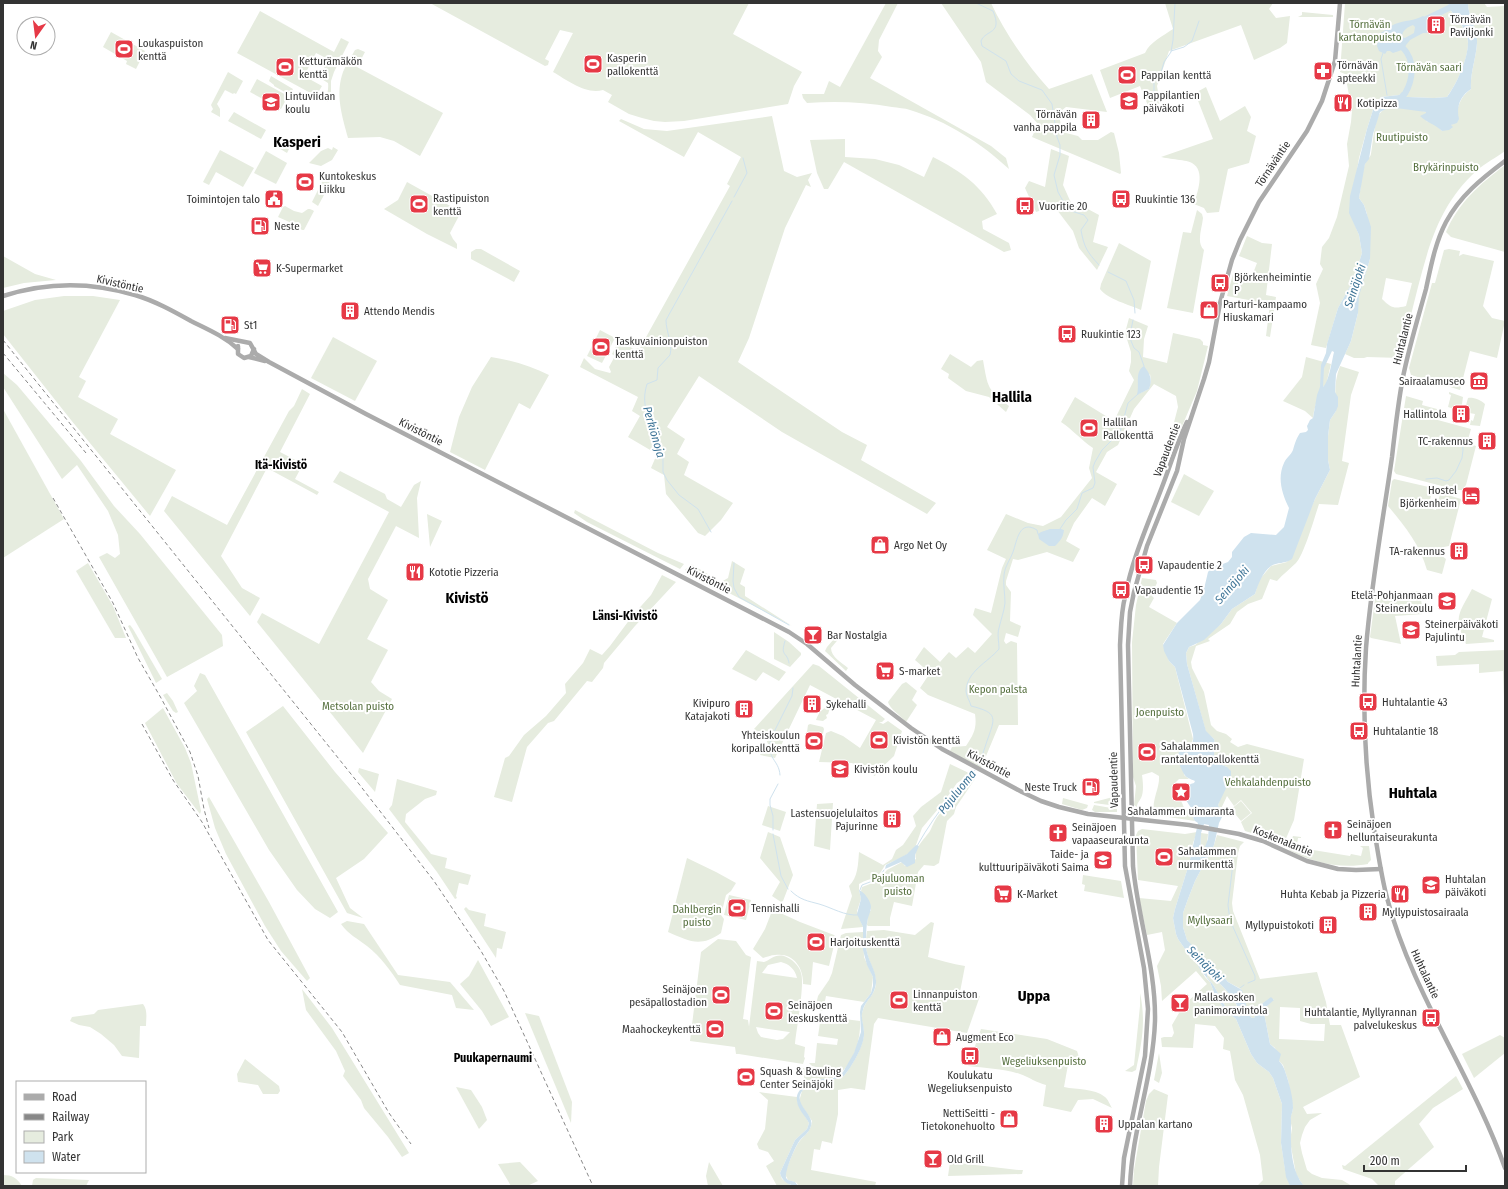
<svg xmlns="http://www.w3.org/2000/svg" width="1508" height="1189" viewBox="0 0 1508 1189" font-family="'Fira Sans Condensed',sans-serif">
	<style>
		.green { fill: #e6ecdf; fill-rule: evenodd }
		.water { fill: #cfe2ee; fill-rule: evenodd }
		.lines { fill: none; stroke-linecap: round; stroke-linejoin: round }
		.stream { stroke: #cfe2ee; stroke-width: 1 }
		.river { stroke: #cfe2ee; stroke-width: 6 }
		.major { stroke: #ababab; stroke-width: 4.5 }
		.rail { stroke: #888; stroke-width: 1; stroke-dasharray: 4 3; stroke-linecap: butt }
		.labels { text-anchor: middle; dominant-baseline: central; stroke-width: 4; stroke-linejoin: round; paint-order: stroke }
		.poi-label { font-size: 11px; fill: #333; stroke: #fff; text-anchor: start }
		.park-label { font-size: 11px; fill: #56703f; stroke: #fff }
		.street-label { font-size: 11px; fill: #333; stroke: #fff }
		.water-label { font-size: 12px; font-style: italic; fill: #3f7597; stroke: #fff }
		.neighbourhood-label { font-size: 12px; font-weight: bold; fill: #000; stroke: #fff }
		.district-label { font-size: 15px; font-weight: bold; fill: #000; stroke: #fff }
	</style>
	<rect width="100%" height="100%" fill="#fff"/>
	<g class="green">
		<path d="M430 3H749L733 34 802 72 794 86 788 104 684 121 665 122 654 121 642 118 629 114 608 102 612 95 603 90C586 95 567 80 553 72L573 33 560 30 545 59 549 61 548 65 545 66Z"/>
		<path d="M886 3H898L879 40 878 51 882 57 870 78 991 146 1006 158 1009 169C981 143 947 121 910 110 905 108 898 108 892 107 864 102 836 101 807 103L803 98 802 94H824L829 81 840 87Z"/>
		<path d="M941 3H991C1005 33 1027 65 1049 89L1092 74 1107 112 1066 107 1061 111 1060 120 1062 132 1078 136 1082 140H1098L1111 132 1114 133 1119 153 1121 173 1120 174 1032 137 1038 124 1030 115 986 82 981 62Z"/>
		<path d="M1165 3H1273L1269 9 1276 18 1290 16 1287 43 1280 48 1254 60 1241 25 1169 51 1157 86 1160 103 1149 108 1140 86 1110 98 1100 70 1145 53C1150 42 1163 36 1173 29Z"/>
		<path d="M1345 3H1448C1451 16 1463 23 1467 36 1472 52 1457 84 1447 97L1434 98 1408 97H1406L1402 93 1399 95 1381 97 1373 110 1367 129 1359 158 1350 213 1359 235 1362 253 1353 281 1338 308 1326 348 1311 345 1320 303 1316 284 1323 269 1320 264 1322 247 1329 238 1337 217 1349 166 1347 144 1351 122 1353 98 1349 95 1345 74 1340 72Z"/>
		<path d="M1468 3H1484L1487 7 1505 6V151C1494 159 1480 166 1471 176 1439 208 1429 245 1418 287 1412 311 1406 334 1401 358L1367 357 1364 358H1354L1345 354 1351 341 1358 313V296L1370 259 1367 214 1364 205 1359 198C1361 188 1361 174 1365 164 1366 160 1370 158 1371 154 1373 144 1374 119 1381 112 1390 103 1415 109 1426 112V121L1434 123 1442 131 1454 123C1457 110 1459 97 1471 89 1470 73 1476 59 1477 43 1478 29 1468 17 1468 3ZM1386 278 1412 283 1406 306C1394 309 1391 308 1382 299Z"/>
		<path d="M260 11 334 52 341 38 349 42 334 72 331 81V101L327 102C326 96 329 90 328 83L320 78 328 59 316 53 304 76 322 86 316 96 237 53Z"/>
		<polygon points="1302,12 1333,15 1333,17 1298,17 1302,15"/>
		<polygon points="111,32 145,51 136,69 126,64 127,61 103,47"/>
		<path d="M358 49 365 52 357 67 443 113 420 156 394 141 380 137 348 138C342 116 335 94 343 72 346 65 351 57 355 50Z"/>
		<polygon points="228,72 243,81 236,94 234,93 233,94 225,90 217,104 220,109 220,117 211,112 213,109 211,105"/>
		<polygon points="271,76 293,89 290,95 274,86 274,85 269,81"/>
		<polygon points="257,79 288,96 281,109 250,92"/>
		<path d="M1206 87 1220 121 1245 106 1251 117 1247 131 1256 136 1249 163 1228 169 1219 212 1207 213 1204 208 1194 204C1197 193 1206 171 1192 163 1188 160 1168 159 1161 157L1213 139 1195 93Z"/>
		<polygon points="234,112 266,130 261,139 228,121"/>
		<polygon points="772,116 784,171 797,177 812,173 808,180 811,187 806,185 785,228 749,338 738,362 842,432 867,445 861,460 936,503 927,514 782,432 699,376 667,427 685,439 677,454 689,462 684,475 733,503 721,520 705,536 698,533 666,494 664,475 651,468 657,454 628,437 640,416 632,411 638,397 580,367 584,358 595,369 610,373 611,372 609,367 615,356 612,354 619,341 634,349 640,348 730,186 727,184 741,157 698,132 684,157 619,121 621,119 644,129 667,131"/>
		<polygon points="275,136 291,145 287,153 272,144"/>
		<path d="M845 139V157L875 159 899 165 924 177 933 157C962 172 981 185 997 214L982 221 983 229 1009 243 1011 250 1004 252 844 162 828 189H824L817 173 810 140Z"/>
		<polygon points="333,147 338,150 332,160 321,166 309,163 321,151 328,148 332,150"/>
		<polygon points="1051,149 1069,156 1063,185 1072,205 1086,208 1099,215 1093,242 1108,247 1097,270 1079,248 1073,231 1054,206 1036,212 1025,188 1029,181 1045,187"/>
		<polygon points="220,150 254,168 243,187 216,172 209,185 203,182"/>
		<polygon points="266,151 287,163 276,184 254,173"/>
		<path d="M1505 165V252L1451 237 1446 232C1458 203 1480 184 1505 165Z"/>
		<polygon points="323,180 329,182 330,184 318,206 312,202"/>
		<polygon points="407,182 461,212 450,233 453,239 457,244 457,249 427,234 384,209 398,200"/>
		<path d="M285 206 294 211 302 213C308 210 307 207 314 211L304 230H302L296 225 278 217 283 207Z"/>
		<path d="M1197 210 1202 214 1203 218C1202 228 1196 243 1204 250L1193 313 1167 308 1183 232 1191 233Z"/>
		<polygon points="1247,236 1262,243 1272,244 1266,295 1276,297 1270,337 1266,336 1270,304 1227,296 1233,274 1250,281 1257,263 1239,256"/>
		<path d="M1119 243 1151 261 1141 310C1130 305 1107 299 1100 289L1101 284Z"/>
		<polygon points="476,249 481,249 520,271 514,282 471,259 471,252"/>
		<polygon points="1449,249 1460,251 1459,256 1463,254 1494,261 1483,306 1492,318 1505,321 1497,358 1470,351 1460,390 1411,375 1409,368 1432,283 1435,283 1444,250"/>
		<polygon points="3,256 35,274 56,280 24,283 3,288"/>
		<polygon points="64,296 93,296 120,300 79,377 86,381 78,397 118,419 110,434 176,470 150,516 71,420 3,334 3,311 35,300"/>
		<path d="M1129 318 1148 326 1144 339 1143 357 1167 363 1173 333 1200 339 1203 342V345L1208 346 1197 391 1180 431 1177 433 1172 430 1178 407 1176 396 1154 384 1134 409 1118 445 1107 452 1096 472 1117 484 1105 506 1092 498 1074 523 1066 541 1080 549 1073 562 1047 552 1018 560 1013 559 1006 581V585L1011 592 1010 621 1021 626 1018 637 1006 633 1004 641 1006 644 1011 641 1017 643 1018 725H999L981 768 950 751 952 747 966 746C974 734 977 728 975 714L928 695 920 688 930 673 915 660 924 647 940 662 949 652 956 658 968 647 975 653 992 634 973 615 975 608 991 613 1002 568 1006 559 987 550 1006 514 1028 523 1043 526 1061 517 1092 478 1089 468 1093 448C1081 440 1073 430 1061 422L1075 397 1114 421 1134 380 1129 371 1131 362V352L1125 333ZM1150 374 1151 380 1149 389 1138 394 1139 386Z"/>
		<polygon points="600,330 615,338 602,363 587,356"/>
		<polygon points="333,337 377,361 355,401 311,378"/>
		<path d="M950 354 971 367 977 361 983 360C988 388 987 389 1009 406L1006 412 989 397 966 391 948 378 949 374 941 369Z"/>
		<path d="M491 357C511 360 531 366 549 375L530 409 519 403 485 470 450 452 459 417 472 387Z"/>
		<polygon points="1306,357 1331,364 1326,385 1320,389 1314,411 1313,418 1305,411 1283,401 1302,377"/>
		<path d="M1340 366 1359 372 1351 395 1342 461 1349 463 1338 505 1319 504C1315 516 1304 555 1296 563 1290 569 1283 574 1277 581L1270 579 1262 599 1248 604 1237 612 1230 624 1208 639 1210 641 1196 646 1191 662 1192 668 1204 692 1211 725 1217 731 1226 734 1232 739 1230 742 1238 747 1247 744 1304 759 1294 820 1284 843 1245 831 1241 822 1252 813 1241 800 1234 806 1227 796 1220 811 1218 805 1222 794 1227 767 1217 763 1214 755 1215 745 1214 739 1206 732 1187 664 1186 653 1189 647 1195 645 1221 624 1232 609 1255 594 1259 580 1271 566 1287 562 1315 499 1330 470 1328 460V436L1330 420 1336 411C1335 396 1334 381 1340 366Z"/>
		<polygon points="3,373 17,385 81,461 114,506 140,534 222,635 223,646 167,677 99,557 107,553 115,558 120,554 118,535 108,511 77,465 62,479 3,387"/>
		<polygon points="302,389 310,394 280,452 303,464 295,479 319,492 317,495 267,468 221,556 242,588 260,598 250,616 164,511 172,496 227,525 289,411 294,406"/>
		<polygon points="1449,392 1463,397 1461,411 1448,407 1451,395 1449,394"/>
		<polygon points="1406,396 1423,401 1422,405 1437,409 1434,419 1471,429 1467,443 1476,446 1466,485 1462,490 1457,490 1396,474 1394,471"/>
		<path d="M1468 398C1473 397 1481 400 1485 404L1480 426 1470 425 1471 420 1473 421 1475 414 1464 412Z"/>
		<polygon points="3,409 64,519 3,558"/>
		<polygon points="340,471 385,494 387,499 401,507 414,485 421,481 417,498 419,538 396,526 368,579 370,589 388,600 367,639 388,650 371,682 379,691 392,699 363,753 257,622 262,613 319,644 389,512 333,482"/>
		<polygon points="1184,474 1214,491 1199,516 1171,502"/>
		<path d="M1394 479 1433 488 1428 508 1436 510 1441 490 1452 493 1451 496 1461 499 1449 546 1444 547 1442 556 1446 559 1442 574 1427 570C1420 545 1405 526 1388 506L1392 481Z"/>
		<polygon points="575,510 658,553 684,564 680,569 587,522 574,513"/>
		<polygon points="427,514 442,521 430,547"/>
		<polygon points="732,561 745,569 740,584 745,587 745,596 792,626 685,570 691,564 721,582 728,578"/>
		<polygon points="88,563 113,606 126,638 115,638 76,571"/>
		<polygon points="662,575 676,582 635,626 604,663 603,668 592,682 587,681 554,721 548,723 527,747 512,802 494,797 505,758 509,756 524,735 546,716 566,693 565,684 583,663 590,649 602,655 610,646 633,615 651,595"/>
		<path d="M1142 578 1156 580 1157 583 1151 595 1154 598 1149 607 1177 623 1163 644 1169 661 1175 667 1193 739 1190 747 1183 749 1184 775 1189 779H1179L1174 784 1185 810 1191 809 1196 813 1193 818 1195 821 1155 815C1150 802 1160 789 1159 776L1152 772 1142 775C1143 782 1144 792 1141 798 1139 802 1137 803 1137 807L1134 805 1136 786 1133 777 1132 642 1136 605Z"/>
		<path d="M1472 589 1492 599 1482 637 1494 640V642L1466 644C1453 616 1459 614 1472 589Z"/>
		<polygon points="1420,591 1423,614 1395,616 1401,644 1371,638 1370,637 1376,592"/>
		<polygon points="130,625 133,629 162,679 156,683 128,626"/>
		<polygon points="774,632 789,642 801,653 801,655 790,667 774,659"/>
		<path d="M840 632 841 636 831 648C831 657 842 663 848 668L846 671 825 651 827 647Z"/>
		<polygon points="746,650 786,672 779,681 763,672 756,681 732,669"/>
		<polygon points="1505,650 1505,726 1503,671 1479,673 1479,664 1437,666 1436,656 1455,655 1459,652"/>
		<polygon points="813,664 819,666 885,719 882,722 879,722 883,724 888,721 902,731 894,756 877,772 875,776 852,763 819,762 826,733 831,731 843,736 860,748 876,720 810,685 775,758 760,755 764,749 769,746 763,733 759,733 754,729"/>
		<polygon points="200,673 205,675 338,912 330,918 315,909 297,890 269,850 184,703 197,691 194,686"/>
		<path d="M906 682 917 691 912 700 917 705 906 722C901 716 889 708 888 702L902 684Z"/>
		<polygon points="167,693 173,701 178,712 176,713 173,711 163,695"/>
		<polygon points="283,706 335,772 388,833 364,859 336,878 350,908 363,918 347,913 246,732"/>
		<path d="M828 707 830 708 828 714 826 715 827 718 823 721 816 720C818 714 822 708 828 707Z"/>
		<polygon points="163,708 185,748 191,763 201,811 200,814 177,784 145,723"/>
		<polygon points="810,724 823,727 824,729 823,734 821,736 807,732 808,725"/>
		<path d="M950 764 971 774 957 783 943 803 922 828 916 845 912 851 901 858 885 865C876 882 873 876 859 884V890L861 899 857 911 863 927 841 929 852 896 849 886C858 877 858 865 859 852L883 865 892 859 896 850 903 845 916 826 913 816 921 807 941 792Z"/>
		<polygon points="359,768 379,774 375,792 358,772"/>
		<path d="M975 776H977L956 807 954 814 947 821 939 863 934 866 924 865 918 872 912 906 894 902 890 918V926H868L867 925 868 914 871 910 861 891 862 887 878 881 887 870 902 862 905 866 916 859C913 848 925 839 930 831 933 825 936 816 942 812 943 811 946 810 948 810L947 806 953 802 961 788 968 784Z"/>
		<polygon points="397,779 437,791 436,795 425,799 406,814 405,822 431,854 447,858 445,868 471,875 468,885 459,883 456,896 457,898 455,899 437,872 389,809 392,805"/>
		<polygon points="1115,787 1118,788 1117,806 1094,803 1094,802 1113,797 1113,789"/>
		<polygon points="209,797 269,902 310,978 307,981 281,951 265,926 226,854 215,828 207,799"/>
		<polygon points="1063,798 1088,805 1087,808 1082,810 1062,804"/>
		<polygon points="1241,801 1251,813 1241,821 1231,809"/>
		<polygon points="833,803 830,850 814,846 817,804"/>
		<polygon points="1094,805 1117,809 1117,812 1095,812 1092,810"/>
		<polygon points="768,806 786,812 780,831 762,825"/>
		<polygon points="1142,829 1185,834 1197,832 1193,843 1189,864 1175,909 1173,918 1176,934 1178,939 1185,949 1192,955 1205,977 1210,982 1215,995 1225,1010 1236,1019 1251,1054 1257,1063 1269,1072 1273,1078 1282,1104 1281,1143 1285,1169 1290,1186 1257,1186 1263,1180 1260,1155 1243,1095 1235,1080 1230,1051 1223,1049 1224,1038 1215,1026 1195,1024 1193,1048 1162,1047 1161,1038 1164,1037 1172,1037 1174,1033 1172,1025 1179,1013 1177,1011 1207,984 1196,971 1162,1001 1161,986 1157,966 1165,950 1162,932 1147,935 1139,898 1171,901 1178,886 1138,880 1136,835 1138,831"/>
		<polygon points="768,832 780,837 793,875 783,901 781,902 772,896 780,882 760,858"/>
		<polygon points="1201,833 1208,834 1207,844 1200,860"/>
		<path d="M1217 835 1244 842 1240 846 1238 853 1232 903 1233 911 1260 979 1317 972 1326 1002 1330 1025H1341L1360 1077 1303 1107 1307 1114 1322 1113 1310 1120 1305 1127 1302 1135 1300 1143 1302 1153 1307 1170 1312 1174 1322 1178 1342 1180 1352 1186 1303 1185 1296 1174 1290 1141 1292 1128 1290 1119 1293 1109 1288 1080 1283 1065 1279 1061 1275 1048 1270 1044 1264 1013 1266 1007 1274 999 1263 1003 1254 1018H1252L1249 1015 1241 989 1228 982 1219 971 1204 961 1187 940 1183 927V913L1188 899 1195 881 1214 845ZM1280 1007 1300 1008V1021L1311 1024H1325L1324 1041 1279 1039Z"/>
		<path d="M1293 836 1301 837V838H1298L1297 844 1313 850 1350 856 1351 854 1361 856 1363 848 1360 846H1369L1371 860 1368 863V864C1341 869 1313 863 1289 850V846Z"/>
		<path d="M687 858 716 872 736 883 731 891 726 895 721 915 724 919 721 933C700 948 689 941 668 932Z"/>
		<polygon points="1083,875 1121,881 1124,898 1084,891 1085,885 1082,884"/>
		<polygon points="729,895 751,900 746,920 724,915"/>
		<polygon points="466,907 469,910 486,914 484,926 506,932 502,949 497,948 496,958 464,909"/>
		<path d="M774 910 800 922 834 935 836 937 829 966 813 962 811 985 803 984C804 968 793 952 775 955 771 955 767 957 763 958L753 949 765 929 772 911Z"/>
		<path d="M347 921 364 924 398 975 450 982 474 1010 456 1008 452 995 400 985C391 971 381 957 367 946 358 939 348 934 341 924Z"/>
		<path d="M931 922 934 923 928 957C940 960 952 964 965 966L960 992 980 996 967 1033 878 1018 874 1024 865 1090 851 1088 838 1090V1114L832 1144 831 1143 822 1141 820 1150 814 1149 811 1170 876 1182 875 1186H798L797 1183 788 1180 785 1174C787 1167 795 1147 799 1142 805 1134 811 1132 812 1121L800 1103V1098L802 1091 808 1087 844 1076C852 1066 865 1044 864 1031 863 1024 860 1017 863 1010 866 999 876 995 876 982 876 973 869 962 867 953 865 946 866 938 867 931L884 930 915 935Z"/>
		<polygon points="863,932 864,957 873,977 871,993 864,1002 826,996 823,1011 815,1009 818,996 829,980 832,973 841,935 846,933"/>
		<path d="M718 939 736 941 746 955 751 957 743 1019 748 1020 750 1033 749 1027 757 961C759 961 762 962 764 962 771 960 774 954 784 956 792 959 799 965 801 973 805 985 796 1030 795 1044L805 1047 804 1057 805 1058 803 1064 739 1054H736L735 1047 690 1041 701 952ZM781 962C789 964 795 969 797 978L762 973 768 965ZM756 1027 789 1032H790L783 1039 777 1040 761 1037 758 1033Z"/>
		<polygon points="478,960 509,1017 491,1026 482,1011 460,984 469,976"/>
		<path d="M1207 972H1208C1222 986 1235 996 1241 1016L1239 1017 1226 1008 1214 986 1207 977Z"/>
		<polygon points="302,989 332,1028 409,1153 402,1157 388,1137 364,1108 361,1100 343,1076 345,1071 336,1051 306,1010"/>
		<path d="M1140 993C1146 1021 1142 1042 1136 1070L1132 1072 1125 1071 1134 1065 1140 1006Z"/>
		<path d="M143 1004C148 1010 146 1019 146 1026H140L139 1058 122 1056 114 1045 101 1034 90 1027 79 1025 70 1021 72 1017 94 1014 98 1010Z"/>
		<polygon points="525,1013 539,1016 572,1102 571,1123"/>
		<path d="M821 1016 860 1021C861 1041 853 1065 836 1077L833 1071 812 1066 809 1063H815L817 1043 837 1045 838 1039 818 1036Z"/>
		<path d="M981 1029 1047 1039 1077 1051 1079 1057 1076 1061 1069 1059 1064 1087C1077 1090 1094 1088 1105 1097 1108 1099 1110 1105 1112 1108L1093 1099 1078 1100 1071 1112 1043 1106 1046 1085C1037 1083 1029 1077 1020 1074 1004 1069 985 1068 968 1066Z"/>
		<polygon points="1500,1035 1505,1038 1505,1053 1474,1078 1462,1054"/>
		<polygon points="1159,1053 1162,1073 1159,1083 1154,1080"/>
		<polygon points="245,1059 279,1086 280,1091 278,1094 263,1094 258,1085 238,1082 237,1074"/>
		<path d="M803 1068C812 1070 829 1069 833 1078H827L805 1085Z"/>
		<polygon points="1456,1076 1463,1089 1433,1108 1419,1124 1434,1147 1395,1181 1395,1186 1379,1186 1372,1179 1343,1169 1342,1165 1345,1166"/>
		<polygon points="456,1087 471,1090 482,1107 487,1120 479,1129"/>
		<polygon points="1154,1089 1168,1095 1159,1167 1158,1186 1133,1186 1134,1170 1146,1101 1149,1094"/>
		<path d="M759 1092 797 1097C797 1108 805 1114 809 1123L807 1129 795 1140 780 1173 782 1179 792 1186H777L766 1166 774 1161 768 1152 759 1149 757 1144 765 1129 768 1100Z"/>
		<polygon points="520,1162 538,1181 527,1186 511,1186 498,1164"/>
		<polygon points="709,1162 723,1186 708,1186 706,1176"/>
		<polygon points="950,1162 1019,1170 1023,1170 1022,1174 948,1176"/>
		<path d="M3 1175C12 1175 17 1178 22 1186H3Z"/>
		<polygon points="36,1178 89,1180 86,1186 32,1186 33,1180"/>
	</g>
	<g class="water">
		<path d="M1448 3H1468C1468 17 1478 29 1477 43 1476 59 1470 73 1471 89 1460 96 1456 107 1459 119L1457 123 1451 125 1453 127 1449 130 1442 131C1435 124 1427 123 1420 116L1426 113V112L1396 108 1386 109 1380 112 1373 134 1369 159 1365 164 1359 198 1364 205 1371 227 1370 259 1359 296 1358 313 1351 341 1336 374 1335 392 1338 397V406L1336 411 1330 420 1328 436V460L1330 470 1315 499 1292 559C1285 564 1277 562 1271 566 1262 573 1258 585 1255 594L1232 609 1221 624 1204 640 1189 647 1186 653 1187 664 1206 731 1214 739 1215 745 1214 755 1217 763 1227 767 1231 771V778L1218 805 1223 815 1219 823 1214 845 1195 881 1188 899 1183 913V927L1187 940 1196 949 1204 961 1219 971 1228 982 1242 990 1249 1015 1252 1018H1254L1263 1003 1271 997 1274 1000 1266 1007 1264 1013 1270 1044 1281 1054 1279 1061C1284 1066 1285 1071 1287 1077 1290 1087 1293 1098 1293 1108 1293 1112 1290 1116 1291 1120 1291 1142 1289 1168 1304 1186H1290L1286 1177 1281 1143 1282 1104 1273 1078 1269 1072 1257 1063 1251 1054 1236 1019 1225 1010 1215 995 1210 982 1200 969 1192 955 1185 949 1178 939 1176 934 1173 918 1175 909 1189 864 1198 823 1195 821 1193 818 1196 813C1191 809 1187 801 1183 796 1185 789 1186 785 1194 783L1195 781C1191 779 1186 778 1184 774 1181 769 1176 758 1179 752 1184 743 1195 751 1193 734L1175 667 1169 661 1164 651 1163 645 1177 623 1200 600 1204 589 1208 572 1213 566 1220 565 1228 562 1232 557V552L1244 537 1251 533 1276 535 1284 527 1289 508C1282 494 1277 478 1284 463 1286 458 1291 455 1293 450 1295 443 1296 439 1300 433L1306 432 1308 430 1307 426 1310 420 1313 418 1317 395 1320 387 1321 365 1326 353 1327 344 1338 308 1353 281 1362 253 1359 235 1349 213 1350 196 1367 129 1373 110 1381 97 1399 95 1402 92 1405 94 1406 97H1408L1434 98 1447 97C1457 84 1472 51 1467 35 1463 25 1455 17 1449 8ZM1332 351 1334 352C1332 360 1329 382 1323 387L1324 368ZM1204 824 1209 825 1208 839 1200 860 1201 833ZM1207 972H1208C1222 986 1235 996 1241 1015L1239 1017 1226 1008 1214 986 1207 977Z"/>
		<path d="M1423 16C1429 20 1428 25 1428 32L1427 33H1423L1410 40 1403 49 1399 51 1393 53 1390 51H1387L1385 54 1379 51 1377 46 1379 34C1385 31 1390 26 1395 24 1405 20 1414 21 1423 16ZM1413 25 1415 27 1414 33 1405 38 1402 37C1402 30 1408 27 1413 25Z"/>
		<path d="M1144 366C1150 374 1153 379 1149 389L1137 395C1140 385 1134 372 1144 366Z"/>
		<path d="M1050 529H1061L1064 530C1063 538 1060 541 1055 546H1049L1039 539 1038 534 1041 532Z"/>
		<polygon points="916,845 919,846 915,855 915,863 907,867 901,862 885,869 886,865 907,854"/>
		<path d="M859 890C864 892 870 900 871 906 871 911 869 914 868 918 866 926 866 937 866 945 866 959 877 970 876 983 874 998 866 999 863 1010 860 1018 864 1024 864 1032 865 1045 852 1066 844 1076 836 1079 808 1086 803 1090 791 1103 815 1114 811 1126 809 1134 802 1136 798 1143 794 1150 785 1170 786 1178L788 1180 795 1182 798 1186C790 1186 782 1182 780 1173L795 1140 807 1129 809 1123C805 1115 798 1110 797 1101 794 1085 821 1077 832 1079L843 1072 854 1053 861 1032 860 1012 861 1006 871 993 873 986V977L867 965 863 950V927L857 914 861 899Z"/>
	</g>
	<g class="lines">
		<g class="stream">
			<path d="M976 3 993 11C1003 35 986 29 981 41L982 46 1006 61 1011 74 1019 81 1042 90 1052 104 1057 137 1060 145V155L1054 175 1058 192 1068 210 1084 215 1088 220 1081 230C1084 247 1087 252 1099 265"/>
			<polyline points="1171,51 1184,47 1192,41 1199,21"/>
			<polyline points="1383,53 1381,59 1387,95"/>
			<polyline points="1154,104 1154,82 1160,76 1164,62 1171,52 1173,40 1175,3"/>
			<polyline points="734,197 747,173 743,158"/>
			<polyline points="1108,272 1126,281 1134,300 1135,313"/>
			<polyline points="1133,320 1130,335 1131,341 1134,348 1139,352 1144,366"/>
			<polyline points="1426,479 1437,478 1446,481 1449,480 1456,471 1462,458 1463,450 1462,441"/>
			<polyline points="1060,529 1066,520 1077,509 1082,493 1093,488 1095,483 1093,467 1095,462 1102,450 1120,432 1128,403 1138,394"/>
			<path d="M711 532 698 509 679 495 667 480 663 472V457L658 450 654 426 651 423C653 413 646 413 645 404 644 398 645 390 647 384L657 380 658 368 670 355C673 344 666 332 666 320L732 201"/>
			<polyline points="734,563 733,581 734,588 739,597 789,625"/>
			<path d="M785 641C780 657 787 651 789 663"/>
			<path d="M978 765C982 757 984 750 987 741 995 718 999 713 971 706 970 701 966 696 966 691 967 671 987 663 999 649 999 642 997 634 999 628 1001 619 1004 612 1005 603 1005 594 1003 585 1004 575 1005 566 1010 560 1013 552 1017 541 1019 519 1037 530L1038 534"/>
			<path d="M780 775C779 759 766 760 771 738L792 696 793 688"/>
			<polyline points="773,830 773,816 770,805 770,799 778,784"/>
			<polyline points="773,834 781,876 788,889"/>
			<path d="M917 846C927 828 939 811 952 795 959 786 971 779 975 770"/>
			<polyline points="1231,857 1233,863 1228,905 1229,913 1233,927 1255,976 1255,980 1248,983"/>
			<polyline points="860,890 862,885 878,879 884,870"/>
			<path d="M791 891C800 900 808 901 819 904 833 908 844 916 859 915"/>
			<polyline points="1240,988 1244,985"/>
		</g>
		<g class="river">
			<polyline points="1420,22 1449,8"/>
			<path d="M1399 43C1401 47 1405 49 1407 53 1416 67 1411 86 1402 98"/>
		</g>
		<g class="major">
			<path d="M1505 161C1481 179 1460 196 1446 222 1435 243 1431 266 1426 289 1418 318 1409 347 1403 377 1398 403 1395 430 1392 457 1383 520 1371 584 1366 648 1362 709 1365 769 1374 829 1378 852 1381 875 1387 898 1412 993 1472 1075 1505 1168"/>
			<path d="M3 296C46 282 92 282 135 295 155 301 173 311 191 321 207 329 224 336 238 349"/>
			<polyline points="225,338 250,343 256,354 269,362 366,414 789,632 807,644 855,685 911,728 942,749 1022,792 1041,801 1059,807 1088,814 1189,825 1239,834 1263,841 1307,861 1338,869 1356,870 1381,869"/>
			<polyline points="238,346 238,354 244,358 251,356 254,349"/>
			<polyline points="249,357 265,361"/>
			<path d="M1122 1186 1124 1158 1145 1056 1148 1009 1144 968 1125 866 1120 645C1121 629 1121 612 1125 597 1132 559 1148 524 1162 487 1170 466 1177 443 1187 422"/>
			<path d="M1130 1186C1132 1130 1153 1077 1155 1021 1156 968 1138 919 1133 866L1128 645 1130 612 1134 592 1147 546 1177 471 1184 439 1204 379 1209 362 1220 303 1232 260 1240 240 1259 202 1307 131 1322 101 1335 61 1340 3"/>
		</g>
		<g class="rail">
			<polyline points="3,340 359,784 434,881 481,951 504,991 593,1186"/>
			<polyline points="3,353 86,453"/>
			<polyline points="53,498 113,603 138,658 161,698 190,752 198,776 204,809 209,828"/>
			<polyline points="142,724 173,780 202,822 268,940 342,1032 389,1113 411,1144"/>
		</g>
	</g>
	<defs>
		<symbol id="building-square" viewBox="-11 -11 22 22"><rect x="-9" y="-9" width="18" height="18" rx="4" fill="#e63946" stroke="#fff"/><path d="M-4-6H4V6H1V3H-1V6H-4ZM-2.5-4.3h1.7v1.8h-1.7ZM.8-4.3h1.7v1.8H.8ZM-2.5-1h1.7V.8h-1.7ZM.8-1h1.7V.8H.8Z" fill="#fff"/></symbol>
		<symbol id="stadium-square" viewBox="-11 -11 22 22"><rect x="-9" y="-9" width="18" height="18" rx="4" fill="#e63946" stroke="#fff"/><path d="M0-5a6.5 5 0 1 0 0 10a6.5 5 0 1 0 0-10ZM-3.5-1.8h7v3.6h-7Z" fill="#fff"/></symbol>
		<symbol id="pharmacy-square" viewBox="-11 -11 22 22"><rect x="-9" y="-9" width="18" height="18" rx="4" fill="#e63946" stroke="#fff"/><path d="M-2-6h4v4h4v4h-4v4h-4v-4h-4v-4h4Z" fill="#fff"/></symbol>
		<symbol id="school-square" viewBox="-11 -11 22 22"><rect x="-9" y="-9" width="18" height="18" rx="4" fill="#e63946" stroke="#fff"/><path d="M0-5L7-2L0 1L-7-2ZM-4 1L0 2.5L4 1V4Q0 6-4 4Z" fill="#fff"/></symbol>
		<symbol id="restaurant-square" viewBox="-11 -11 22 22"><rect x="-9" y="-9" width="18" height="18" rx="4" fill="#e63946" stroke="#fff"/><path d="M-5-6h1v4h1v-4h1v4h1v-4h1v5L-1.5 .5V6h-2V.5L-5-1ZM5-6V6H3V1.5H1.5Q1.5-4 5-6Z" fill="#fff"/></symbol>
		<symbol id="civic-square" viewBox="-11 -11 22 22"><rect x="-9" y="-9" width="18" height="18" rx="4" fill="#e63946" stroke="#fff"/><path d="M-.6-6.5H3V-4.5H.6V-3L4-1V1h2V6H-6V1h2V-1L-.6-3ZM-1.2 2.5V6h2.4V2.5Z" fill="#fff"/></symbol>
		<symbol id="bus-square" viewBox="-11 -11 22 22"><rect x="-9" y="-9" width="18" height="18" rx="4" fill="#e63946" stroke="#fff"/><path d="M-5-6H5V4H4V6H2V4H-2V6H-4V4H-5ZM-3.5-4V0h7V-4ZM-3.5 1.2v1.5H-2V1.2ZM2 1.2v1.5H3.5V1.2Z" fill="#fff"/></symbol>
		<symbol id="fuel-square" viewBox="-11 -11 22 22"><rect x="-9" y="-9" width="18" height="18" rx="4" fill="#e63946" stroke="#fff"/><path d="M-5.5-6h7V0h2V4h1.3V-2.5L3-4.5l.8-.8L6-3V5H2.5V1h-1V6h-7ZM-4.2-4.7v3.2H.2V-4.7Z" fill="#fff"/></symbol>
		<symbol id="supermarket-square" viewBox="-11 -11 22 22"><rect x="-9" y="-9" width="18" height="18" rx="4" fill="#e63946" stroke="#fff"/><path d="M-6-5.5h2.5l.6 2H6L4.5 2H-2.5L-4.4-4H-6ZM-1.5 3.2a1.3 1.3 0 1 0 .1 0ZM3 3.2a1.3 1.3 0 1 0 .1 0Z" fill="#fff"/></symbol>
		<symbol id="shop-square" viewBox="-11 -11 22 22"><rect x="-9" y="-9" width="18" height="18" rx="4" fill="#e63946" stroke="#fff"/><path d="M-5-2.5h2.3a2.7 3.5 0 0 1 5.4 0H5L5.5 6h-11ZM-1.5-2.5h3a1.5 2.3 0 0 0-3 0Z" fill="#fff"/></symbol>
		<symbol id="museum-square" viewBox="-11 -11 22 22"><rect x="-9" y="-9" width="18" height="18" rx="4" fill="#e63946" stroke="#fff"/><path d="M0-6L6-3V-2H-6V-3ZM-5-1h2V3h-2ZM-1-1h2V3h-2ZM3-1h2V3H3ZM-6 4H6V6H-6Z" fill="#fff"/></symbol>
		<symbol id="hotel-square" viewBox="-11 -11 22 22"><rect x="-9" y="-9" width="18" height="18" rx="4" fill="#e63946" stroke="#fff"/><path d="M-6-4.5h1.5V1H6V5H4.5V3h-9V5H-6ZM-4 0a1.8 1.8 0 1 1 3.6 0ZM.5 0V-2.5h3Q6-2.5 6 0Z" fill="#fff"/></symbol>
		<symbol id="bar-square" viewBox="-11 -11 22 22"><rect x="-9" y="-9" width="18" height="18" rx="4" fill="#e63946" stroke="#fff"/><path d="M-6-5H6L.8 .8V4.5H3.5V6h-7V4.5H-.8V.8Z" fill="#fff"/></symbol>
		<symbol id="sight-square" viewBox="-11 -11 22 22"><rect x="-9" y="-9" width="18" height="18" rx="4" fill="#e63946" stroke="#fff"/><path d="M0-6L1.8-2.2L6-1.7L2.9 1.2L3.7 5.4L0 3.3L-3.7 5.4L-2.9 1.2L-6-1.7L-1.8-2.2Z" fill="#fff"/></symbol>
		<symbol id="church-square" viewBox="-11 -11 22 22"><rect x="-9" y="-9" width="18" height="18" rx="4" fill="#e63946" stroke="#fff"/><path d="M-1.2-6h2.4v3.5h3.3v2.4h-3.3V6h-2.4V-.1h-3.3v-2.4h3.3Z" fill="#fff"/></symbol>
	</defs>
	<g fill-rule="evenodd">
		<use href="#building-square" x="1425" y="14" width="22" height="22"/>
		<use href="#stadium-square" x="113" y="38" width="22" height="22"/>
		<use href="#stadium-square" x="582" y="53" width="22" height="22"/>
		<use href="#stadium-square" x="274" y="56" width="22" height="22"/>
		<use href="#pharmacy-square" x="1312" y="60" width="22" height="22"/>
		<use href="#stadium-square" x="1116" y="64" width="22" height="22"/>
		<use href="#school-square" x="1118" y="90" width="22" height="22"/>
		<use href="#school-square" x="260" y="91" width="22" height="22"/>
		<use href="#restaurant-square" x="1332" y="92" width="22" height="22"/>
		<use href="#building-square" x="1080" y="109" width="22" height="22"/>
		<use href="#stadium-square" x="294" y="171" width="22" height="22"/>
		<use href="#civic-square" x="263" y="188" width="22" height="22"/>
		<use href="#bus-square" x="1110" y="188" width="22" height="22"/>
		<use href="#stadium-square" x="408" y="193" width="22" height="22"/>
		<use href="#bus-square" x="1014" y="195" width="22" height="22"/>
		<use href="#fuel-square" x="249" y="215" width="22" height="22"/>
		<use href="#supermarket-square" x="251" y="257" width="22" height="22"/>
		<use href="#bus-square" x="1209" y="272" width="22" height="22"/>
		<use href="#shop-square" x="1198" y="299" width="22" height="22"/>
		<use href="#building-square" x="339" y="300" width="22" height="22"/>
		<use href="#fuel-square" x="219" y="314" width="22" height="22"/>
		<use href="#bus-square" x="1056" y="323" width="22" height="22"/>
		<use href="#stadium-square" x="590" y="336" width="22" height="22"/>
		<use href="#museum-square" x="1468" y="370" width="22" height="22"/>
		<use href="#building-square" x="1450" y="403" width="22" height="22"/>
		<use href="#stadium-square" x="1078" y="417" width="22" height="22"/>
		<use href="#building-square" x="1476" y="430" width="22" height="22"/>
		<use href="#hotel-square" x="1460" y="485" width="22" height="22"/>
		<use href="#shop-square" x="869" y="534" width="22" height="22"/>
		<use href="#building-square" x="1448" y="540" width="22" height="22"/>
		<use href="#bus-square" x="1133" y="554" width="22" height="22"/>
		<use href="#restaurant-square" x="404" y="561" width="22" height="22"/>
		<use href="#bus-square" x="1110" y="579" width="22" height="22"/>
		<use href="#school-square" x="1436" y="590" width="22" height="22"/>
		<use href="#school-square" x="1400" y="619" width="22" height="22"/>
		<use href="#bar-square" x="802" y="624" width="22" height="22"/>
		<use href="#supermarket-square" x="874" y="660" width="22" height="22"/>
		<use href="#bus-square" x="1357" y="691" width="22" height="22"/>
		<use href="#building-square" x="801" y="693" width="22" height="22"/>
		<use href="#building-square" x="733" y="698" width="22" height="22"/>
		<use href="#bus-square" x="1348" y="720" width="22" height="22"/>
		<use href="#stadium-square" x="868" y="729" width="22" height="22"/>
		<use href="#stadium-square" x="803" y="730" width="22" height="22"/>
		<use href="#stadium-square" x="1136" y="741" width="22" height="22"/>
		<use href="#school-square" x="829" y="758" width="22" height="22"/>
		<use href="#fuel-square" x="1080" y="776" width="22" height="22"/>
		<use href="#sight-square" x="1170" y="781" width="22" height="22"/>
		<use href="#building-square" x="881" y="808" width="22" height="22"/>
		<use href="#church-square" x="1322" y="819" width="22" height="22"/>
		<use href="#church-square" x="1047" y="822" width="22" height="22"/>
		<use href="#stadium-square" x="1153" y="846" width="22" height="22"/>
		<use href="#school-square" x="1092" y="849" width="22" height="22"/>
		<use href="#school-square" x="1420" y="874" width="22" height="22"/>
		<use href="#supermarket-square" x="992" y="883" width="22" height="22"/>
		<use href="#restaurant-square" x="1389" y="883" width="22" height="22"/>
		<use href="#stadium-square" x="726" y="897" width="22" height="22"/>
		<use href="#building-square" x="1357" y="901" width="22" height="22"/>
		<use href="#building-square" x="1317" y="914" width="22" height="22"/>
		<use href="#stadium-square" x="805" y="931" width="22" height="22"/>
		<use href="#stadium-square" x="710" y="984" width="22" height="22"/>
		<use href="#stadium-square" x="888" y="989" width="22" height="22"/>
		<use href="#bar-square" x="1169" y="992" width="22" height="22"/>
		<use href="#stadium-square" x="763" y="1000" width="22" height="22"/>
		<use href="#bus-square" x="1420" y="1007" width="22" height="22"/>
		<use href="#stadium-square" x="704" y="1018" width="22" height="22"/>
		<use href="#shop-square" x="931" y="1026" width="22" height="22"/>
		<use href="#bus-square" x="959" y="1045" width="22" height="22"/>
		<use href="#stadium-square" x="735" y="1066" width="22" height="22"/>
		<use href="#shop-square" x="998" y="1108" width="22" height="22"/>
		<use href="#building-square" x="1093" y="1113" width="22" height="22"/>
		<use href="#bar-square" x="922" y="1148" width="22" height="22"/>
	</g>
	<g class="labels">
		<g class="poi-label">
			<text x="1450" y="19">Törnävän<tspan x="1450" dy="13">Paviljonki</tspan></text>
			<text x="138" y="43">Loukaspuiston<tspan x="138" dy="13">kenttä</tspan></text>
			<text x="607" y="58">Kasperin<tspan x="607" dy="13">pallokenttä</tspan></text>
			<text x="299" y="61">Ketturämäkön<tspan x="299" dy="13">kenttä</tspan></text>
			<text x="1337" y="65">Törnävän<tspan x="1337" dy="13">apteekki</tspan></text>
			<text x="1141" y="75">Pappilan kenttä</text>
			<text x="1143" y="95">Pappilantien<tspan x="1143" dy="13">päiväkoti</tspan></text>
			<text x="285" y="96">Lintuviidan<tspan x="285" dy="13">koulu</tspan></text>
			<text x="1357" y="103">Kotipizza</text>
			<text x="1077" y="114" text-anchor="end">Törnävän<tspan x="1077" dy="13">vanha pappila</tspan></text>
			<text x="319" y="176">Kuntokeskus<tspan x="319" dy="13">Liikku</tspan></text>
			<text x="433" y="198">Rastipuiston<tspan x="433" dy="13">kenttä</tspan></text>
			<text x="260" y="199" text-anchor="end">Toimintojen talo</text>
			<text x="1135" y="199">Ruukintie 136</text>
			<text x="1039" y="206">Vuoritie 20</text>
			<text x="274" y="226">Neste</text>
			<text x="276" y="268">K-Supermarket</text>
			<text x="1234" y="277">Björkenheimintie<tspan x="1234" dy="13">P</tspan></text>
			<text x="1223" y="304">Parturi-kampaamo<tspan x="1223" dy="13">Hiuskamari</tspan></text>
			<text x="364" y="311">Attendo Mendis</text>
			<text x="244" y="325">St1</text>
			<text x="1081" y="334">Ruukintie 123</text>
			<text x="615" y="341">Taskuvainionpuiston<tspan x="615" dy="13">kenttä</tspan></text>
			<text x="1465" y="381" text-anchor="end">Sairaalamuseo</text>
			<text x="1447" y="414" text-anchor="end">Hallintola</text>
			<text x="1103" y="422">Hallilan<tspan x="1103" dy="13">Pallokenttä</tspan></text>
			<text x="1473" y="441" text-anchor="end">TC-rakennus</text>
			<text x="1457" y="490" text-anchor="end">Hostel<tspan x="1457" dy="13">Björkenheim</tspan></text>
			<text x="894" y="545">Argo Net Oy</text>
			<text x="1445" y="551" text-anchor="end">TA-rakennus</text>
			<text x="1158" y="565">Vapaudentie 2</text>
			<text x="429" y="572">Kototie Pizzeria</text>
			<text x="1135" y="590">Vapaudentie 15</text>
			<text x="1433" y="595" text-anchor="end">Etelä-Pohjanmaan<tspan x="1433" dy="13">Steinerkoulu</tspan></text>
			<text x="1425" y="624">Steinerpäiväkoti<tspan x="1425" dy="13">Pajulintu</tspan></text>
			<text x="827" y="635">Bar Nostalgia</text>
			<text x="899" y="671">S-market</text>
			<text x="1382" y="702">Huhtalantie 43</text>
			<text x="730" y="703" text-anchor="end">Kivipuro<tspan x="730" dy="13">Katajakoti</tspan></text>
			<text x="826" y="704">Sykehalli</text>
			<text x="1373" y="731">Huhtalantie 18</text>
			<text x="800" y="735" text-anchor="end">Yhteiskoulun<tspan x="800" dy="13">koripallokenttä</tspan></text>
			<text x="893" y="740">Kivistön kenttä</text>
			<text x="1161" y="746">Sahalammen<tspan x="1161" dy="13">rantalentopallokenttä</tspan></text>
			<text x="854" y="769">Kivistön koulu</text>
			<text x="1077" y="787" text-anchor="end">Neste Truck</text>
			<text x="1181" y="811" text-anchor="middle">Sahalammen uimaranta</text>
			<text x="878" y="813" text-anchor="end">Lastensuojelulaitos<tspan x="878" dy="13">Pajurinne</tspan></text>
			<text x="1347" y="824">Seinäjoen<tspan x="1347" dy="13">helluntaiseurakunta</tspan></text>
			<text x="1072" y="827">Seinäjoen<tspan x="1072" dy="13">vapaaseurakunta</tspan></text>
			<text x="1178" y="851">Sahalammen<tspan x="1178" dy="13">nurmikenttä</tspan></text>
			<text x="1089" y="854" text-anchor="end">Taide- ja<tspan x="1089" dy="13">kulttuuripäiväkoti Saima</tspan></text>
			<text x="1445" y="879">Huhtalan<tspan x="1445" dy="13">päiväkoti</tspan></text>
			<text x="1017" y="894">K-Market</text>
			<text x="1386" y="894" text-anchor="end">Huhta Kebab ja Pizzeria</text>
			<text x="751" y="908">Tennishalli</text>
			<text x="1382" y="912">Myllypuistosairaala</text>
			<text x="1314" y="925" text-anchor="end">Myllypuistokoti</text>
			<text x="830" y="942">Harjoituskenttä</text>
			<text x="707" y="989" text-anchor="end">Seinäjoen<tspan x="707" dy="13">pesäpallostadion</tspan></text>
			<text x="913" y="994">Linnanpuiston<tspan x="913" dy="13">kenttä</tspan></text>
			<text x="1194" y="997">Mallaskosken<tspan x="1194" dy="13">panimoravintola</tspan></text>
			<text x="788" y="1005">Seinäjoen<tspan x="788" dy="13">keskuskenttä</tspan></text>
			<text x="1417" y="1012" text-anchor="end">Huhtalantie, Myllyrannan<tspan x="1417" dy="13">palvelukeskus</tspan></text>
			<text x="701" y="1029" text-anchor="end">Maahockeykenttä</text>
			<text x="956" y="1037">Augment Eco</text>
			<text x="760" y="1071">Squash &amp; Bowling<tspan x="760" dy="13">Center Seinäjoki</tspan></text>
			<text x="970" y="1075" text-anchor="middle">Koulukatu<tspan x="970" dy="13">Wegeliuksenpuisto</tspan></text>
			<text x="995" y="1113" text-anchor="end">NettiSeitti -<tspan x="995" dy="13">Tietokonehuolto</tspan></text>
			<text x="1118" y="1124">Uppalan kartano</text>
			<text x="947" y="1159">Old Grill</text>
		</g>
		<g class="park-label">
			<text x="1370" y="24">Törnävän<tspan x="1370" dy="13">kartanopuisto</tspan></text>
			<text x="1429" y="67">Törnävän saari</text>
			<text x="1402" y="137">Ruutipuisto</text>
			<text x="1446" y="167">Brykärinpuisto</text>
			<text x="998" y="689">Kepon palsta</text>
			<text x="358" y="706">Metsolan puisto</text>
			<text x="1160" y="712">Joenpuisto</text>
			<text x="1268" y="782">Vehkalahdenpuisto</text>
			<text x="898" y="878">Pajuluoman<tspan x="898" dy="13">puisto</tspan></text>
			<text x="697" y="909">Dahlbergin<tspan x="697" dy="13">puisto</tspan></text>
			<text x="1210" y="920">Myllysaari</text>
			<text x="1044" y="1061">Wegeliuksenpuisto</text>
		</g>
		<g class="street-label">
			<text transform="translate(1273 164) rotate(-56)">Törnäväntie</text>
			<text transform="translate(120 284) rotate(13)">Kivistöntie</text>
			<text transform="translate(1403 339) rotate(-76)">Huhtalantie</text>
			<text transform="translate(421 432) rotate(27)">Kivistöntie</text>
			<text transform="translate(1167 450) rotate(-69)">Vapaudentie</text>
			<text transform="translate(709 580) rotate(27)">Kivistöntie</text>
			<text transform="translate(1357 661) rotate(-87)">Huhtalantie</text>
			<text transform="translate(989 764) rotate(28)">Kivistöntie</text>
			<text transform="translate(1114 780) rotate(-91)">Vapaudentie</text>
			<text transform="translate(1283 841) rotate(22)">Koskenalantie</text>
			<text transform="translate(1425 974) rotate(65)">Huhtalantie</text>
		</g>
		<g class="water-label">
			<text transform="translate(1355 286) rotate(-72)">Seinäjoki</text>
			<text transform="translate(654 432) rotate(74)">Perkiönoja</text>
			<text transform="translate(1232 585) rotate(-49)">Seinäjoki</text>
			<text transform="translate(957 792) rotate(-51)">Pajuluoma</text>
			<text transform="translate(1205 964) rotate(45)">Seinäjoki</text>
		</g>
		<g class="neighbourhood-label">
			<text x="281" y="465">Itä-Kivistö</text>
			<text x="625" y="616">Länsi-Kivistö</text>
			<text x="493" y="1058">Puukapernaumi</text>
		</g>
		<g class="district-label">
			<text x="297" y="142">Kasperi</text>
			<text x="1012" y="397">Hallila</text>
			<text x="467" y="598">Kivistö</text>
			<text x="1413" y="793">Huhtala</text>
			<text x="1034" y="996">Uppa</text>
		</g>
	</g>
	<rect width="1508" height="1189" fill="none" stroke="#333333" stroke-width="8"/>
	<rect x="16" y="1081" width="130" height="92" fill="#ffffff" stroke="#adadad"/>
	<rect x="24" y="1094" width="20" height="6" fill="#ababab" stroke="#adadad"/>
	<text x="52" y="1101" font-size="12" fill="#333333">Road</text>
	<rect x="24" y="1114" width="20" height="6" fill="#888888" stroke="#adadad"/>
	<text x="52" y="1121" font-size="12" fill="#333333">Railway</text>
	<rect x="24" y="1131" width="20" height="12" fill="#e6ecdf" stroke="#adadad"/>
	<text x="52" y="1141" font-size="12" fill="#333333">Park</text>
	<rect x="24" y="1151" width="20" height="12" fill="#cfe2ee" stroke="#adadad"/>
	<text x="52" y="1161" font-size="12" fill="#333333">Water</text>
	<g transform="translate(36 36) rotate(194)"><circle r="19" fill="#ffffff" stroke="#adadad"/>
	<path d="M0-3L7 15L0 10L-7 15Z" fill="#e63946"/>
	<text y="-6" font-size="11" font-weight="bold" text-anchor="middle" fill="#333333">N</text>
	</g>
	<path d="M1364 1165v6h102v-6" fill="none" stroke="#333333" stroke-width="2"/>
	<text x="1370" y="1165" font-size="12" fill="#333333" stroke="#ffffff" stroke-width="3" paint-order="stroke">200 m</text>
</svg>
